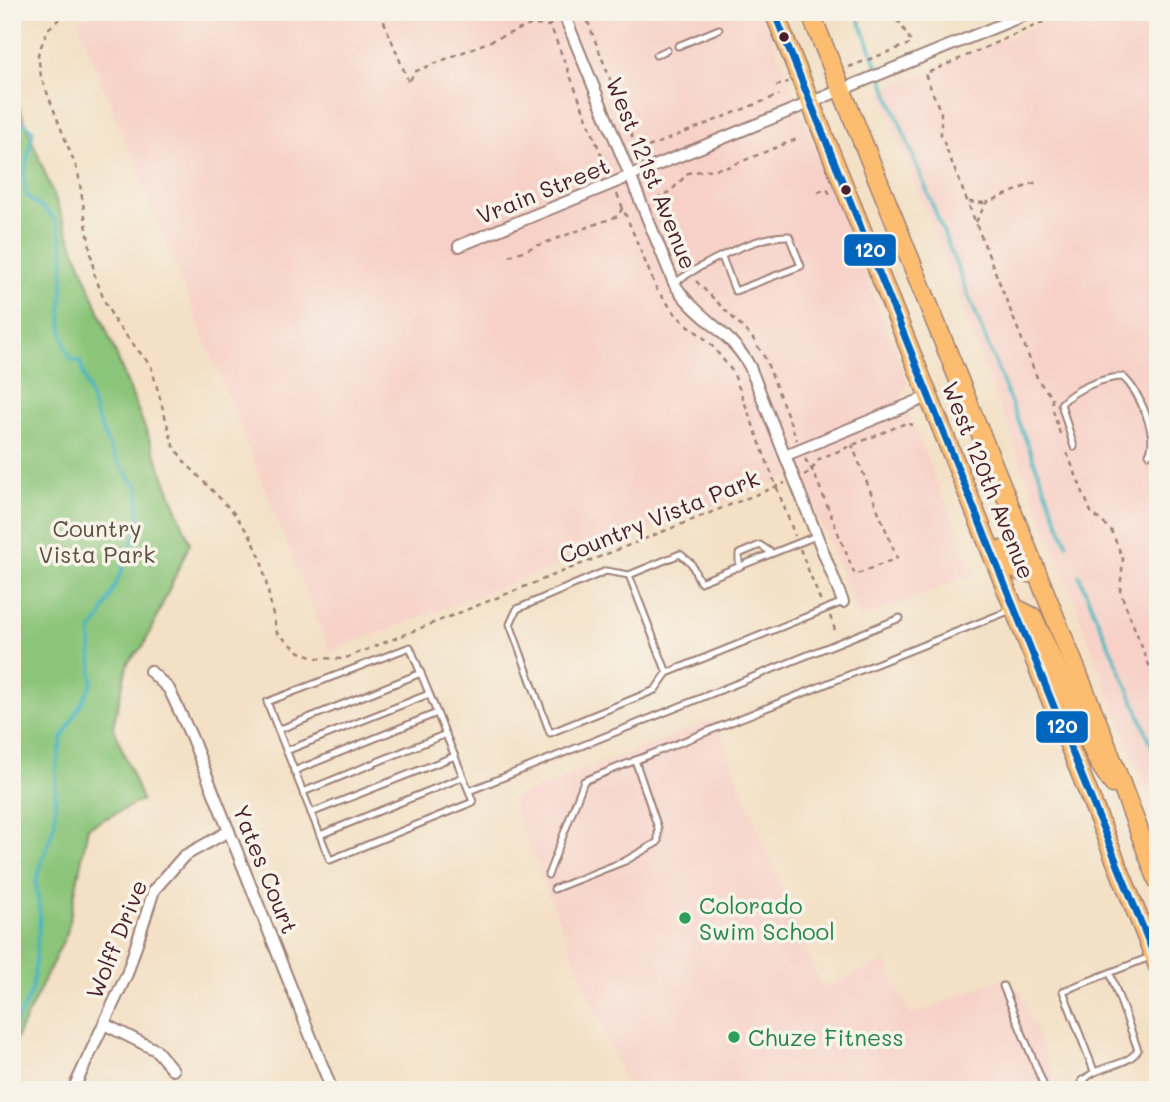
<svg xmlns="http://www.w3.org/2000/svg" width="1170" height="1102" viewBox="0 0 1170 1102" font-family="Mali,sans-serif">
	<style>
		.built { fill: #f7d1c8 }
		.green { fill: #8bc579; stroke: #6a7252; stroke-width: 2 }
		.lines { fill: none; stroke-linecap: round; stroke-linejoin: round }
		.stream { stroke: #46b5bf; stroke-width: 3.5 }
		.lane-casing { stroke: #9e8078; stroke-width: 9 }
		.street-casing { stroke: #9e8078; stroke-width: 14 }
		.primary-casing { stroke: #9e8078; stroke-width: 21 }
		.path { stroke: #9e8078; stroke-width: 2.5; stroke-dasharray: 5 5; stroke-linecap: butt }
		.lane { stroke: #fff; stroke-width: 5 }
		.street { stroke: #fff; stroke-width: 10 }
		.primary { stroke: #fcbd6f; stroke-width: 18 }
		.bus-1-casing { stroke: #f7f3e8; stroke-width: 12 }
		.bus-1 { stroke: #0065bd; stroke-width: 7 }
		.bus-dot { fill: #4a1f2b; stroke: #f7f3e8; stroke-width: 2.5 }
		.leisure-dot { fill: #2e9e5b; stroke: #f7f3e8; stroke-width: 2.5 }
		.labels { text-anchor: middle; dominant-baseline: central; stroke-width: 7; stroke-linejoin: round; paint-order: stroke }
		.street-label { font-size: 23px; fill: #4a1f2b; stroke: #f7f3e8 }
		.park-label { font-size: 23px; fill: #5e5142; stroke: #f7f3e8 }
		.leisure-label { font-size: 23px; fill: #27864d; stroke: #f7f3e8; text-anchor: start }
		.line-badge { stroke: #f7f3e8; stroke-width: 2.5 }
		.badge-label { font-size: 19px; text-anchor: middle; font-weight: bold; fill: #fff }
	</style>
	<rect width="100%" height="100%" fill="#f7f3e8"/>
	<filter id="ink" filterUnits="userSpaceOnUse"><feTurbulence type="fractalNoise" baseFrequency=".0143" numOctaves="2"/><feDisplacementMap in="SourceGraphic" scale="14" xChannelSelector="R" yChannelSelector="G"/><feConvolveMatrix kernelMatrix="1 2 1 2 8 2 1 2 1" color-interpolation-filters="sRGB"/></filter>
	<filter id="wash" filterUnits="userSpaceOnUse"><feTurbulence type="fractalNoise" baseFrequency=".00686" numOctaves="4" result="noise"/><feDisplacementMap in="SourceGraphic" scale="28" xChannelSelector="R" yChannelSelector="G"/><feGaussianBlur stdDeviation="1.57" result="paint"/><feColorMatrix in="noise" values="0 0 0 0 0 0 0 0 0 0 0 0 0 0 0 0 0 1.4 0 .05"/><feComposite in="paint" operator="in"/></filter>
	<g filter="url(#wash)">
		<rect width="100%" height="100%" fill="#f3e0c5"/>
		<g class="built">
			<polygon points="99,12 762,12 907,382 902,397 975,574 859,619 801,473 330,652 77,21"/>
			<polygon points="1065,12 1158,12 1158,822 880,92"/>
			<polygon points="715,719 821,988 886,961 910,1016 1004,977 1020,991 1059,1090 628,1090 510,799"/>
		</g>
		<polygon class="green" points="12,89 190,543 144,645 128,662 113,726 142,800 88,827 67,933 12,1047"/>
		<g class="lines">
			<g class="stream">
				<polyline points="856,12 1067,544"/>
				<path d="M12 110 33 131 24 176 26 195C34 204 50 211 55 220 77 263 48 315 71 360L80 361C93 407 104 453 139 488V522L123 568 100 619 91 631 92 684 62 738 56 768 55 822 36 881 40 916 34 975 31 993 12 1031"/>
				<path d="M1079 575C1104 639 1136 699 1158 763"/>
			</g>
		</g>
	</g>
	<g filter="url(#ink)">
		<g class="lines">
			<defs>
				<g id="lane">
					<polyline points="678,46 719,29"/>
					<polyline points="656,55 667,50"/>
					<path d="M674 283C701 265 757 234 789 236L801 266 735 291 722 257"/>
					<path d="M1074 447 1061 404C1074 389 1104 377 1123 377 1139 391 1159 436 1149 454"/>
					<polyline points="816,536 700,582 691,563 680,554 629,575 667,673 843,602"/>
					<polyline points="739,567 739,554 760,545 772,553"/>
					<polyline points="629,575 606,571 517,609 510,624 550,733 655,690 667,673"/>
					<polyline points="278,730 421,673"/>
					<polyline points="286,751 429,694"/>
					<polyline points="294,771 437,713"/>
					<polyline points="469,791 410,647 267,702 330,860 473,802 469,791 900,618"/>
					<polyline points="303,792 446,734"/>
					<polyline points="311,813 455,756"/>
					<polyline points="320,835 463,777"/>
					<polyline points="548,875 584,781 1011,610"/>
					<polyline points="554,889 625,861 658,842 658,828 635,760"/>
					<polyline points="1003,986 1044,1086 1034,1090"/>
					<polyline points="1094,1071 1063,991 1150,957"/>
					<polyline points="1082,1080 1091,1090"/>
					<path d="M1078 1090C1089 1062 1124 1071 1138 1050L1110 973"/>
				</g>
				<g id="street">
					<path d="M563 12 674 283C694 317 731 331 750 367L843 602"/>
					<polyline points="459,246 1032,12"/>
					<polyline points="786,455 930,396"/>
					<polyline points="150,671 169,689 191,736 332,1090"/>
					<polyline points="104,1024 156,1050 173,1070"/>
					<polyline points="73,1090 127,974 154,890 184,856 229,831"/>
				</g>
				<g id="primary">
					<polyline points="774,12 1158,966"/>
					<polyline points="810,12 1101,731 1158,881"/>
					<path d="M1001 550C1009 569 1017 573 1037 574"/>
					<polyline points="1015,608 1033,617 1099,763 1113,784"/>
					<polyline points="1157,1090 1158,1089"/>
				</g>
			</defs>
			<use href="#lane" class="lane-casing"/>
			<use href="#street" class="street-casing"/>
			<use href="#primary" class="primary-casing"/>
			<g class="path">
				<polyline points="67,12 48,29 38,54 41,77 78,172 94,273 104,300 115,322 151,366 173,445 184,461 233,512 251,537 261,559 277,633 300,652 318,658 343,659 785,483"/>
				<polyline points="380,12 409,83 414,72 530,25 550,26"/>
				<polyline points="545,12 608,172"/>
				<polyline points="584,12 638,151 779,95"/>
				<polyline points="849,67 912,43 900,23 883,12"/>
				<polyline points="776,86 788,82"/>
				<polyline points="818,192 827,189 831,196"/>
				<polyline points="617,194 657,290 678,317 709,342 733,372 795,536"/>
				<polyline points="969,202 986,203"/>
				<polyline points="976,222 986,203 1039,181"/>
				<polyline points="509,256 618,216 623,207"/>
				<polyline points="689,265 660,196 670,192 688,173 728,167 797,139"/>
				<polyline points="696,281 752,337 765,358 797,440"/>
				<polyline points="1052,403 1052,398 1038,380 941,135 941,113 925,74 1066,12"/>
				<polyline points="1053,410 1060,434"/>
				<polyline points="1067,453 1091,512 1111,530 1123,559 1120,591 1158,688"/>
				<polyline points="805,459 814,473 855,575 897,558 852,445"/>
				<polyline points="804,475 811,471 819,459 906,423 913,425"/>
				<polyline points="800,549 821,602"/>
				<polyline points="830,616 835,630"/>
			</g>
			<use href="#lane" class="lane"/>
			<use href="#street" class="street"/>
			<use href="#primary" class="primary"/>
			<defs>
				<polyline id="bus-1" points="774,12 1158,965"/>
			</defs>
			<use href="#bus-1" class="bus-1-casing"/>
			<use href="#bus-1" class="bus-1"/>
		</g>
	</g>
	<g class="bus-dot">
		<circle cx="784" cy="37" r="6"/>
		<circle cx="846" cy="190" r="6"/>
	</g>
	<g class="leisure-dot">
		<circle cx="685" cy="918" r="7"/>
		<circle cx="734" cy="1037" r="7"/>
	</g>
	<g class="labels">
		<g class="street-label">
			<text transform="translate(652 173) rotate(68)">West 121st Avenue</text>
			<text transform="translate(543 190) rotate(-22)">Vrain Street</text>
			<text transform="translate(989 480) rotate(68)">West 120th Avenue</text>
			<text transform="translate(659 516) rotate(-22)">Country Vista Park</text>
			<text transform="translate(266 869) rotate(68)">Yates Court</text>
			<text transform="translate(116 939) rotate(-68)">Wolff Drive</text>
		</g>
		<g class="park-label">
			<text x="97" y="528">Country<tspan x="97" dy="26">Vista Park</tspan></text>
		</g>
		<g class="leisure-label">
			<text x="699" y="905">Colorado<tspan x="699" dy="26">Swim School</tspan></text>
			<text x="748" y="1037">Chuze Fitness</text>
		</g>
	</g>
	<g class="line-badge">
		<rect x="843" y="233" width="54" height="34" rx="7" fill="#0065bd"/>
		<rect x="1035" y="710" width="54" height="34" rx="7" fill="#0065bd"/>
	</g>
	<g class="badge-label">
		<text x="870" y="257">120</text>
		<text x="1062" y="733">120</text>
	</g>
	<rect width="1170" height="1102" fill="none" stroke="#f7f3e8" stroke-width="42"/>
</svg>
